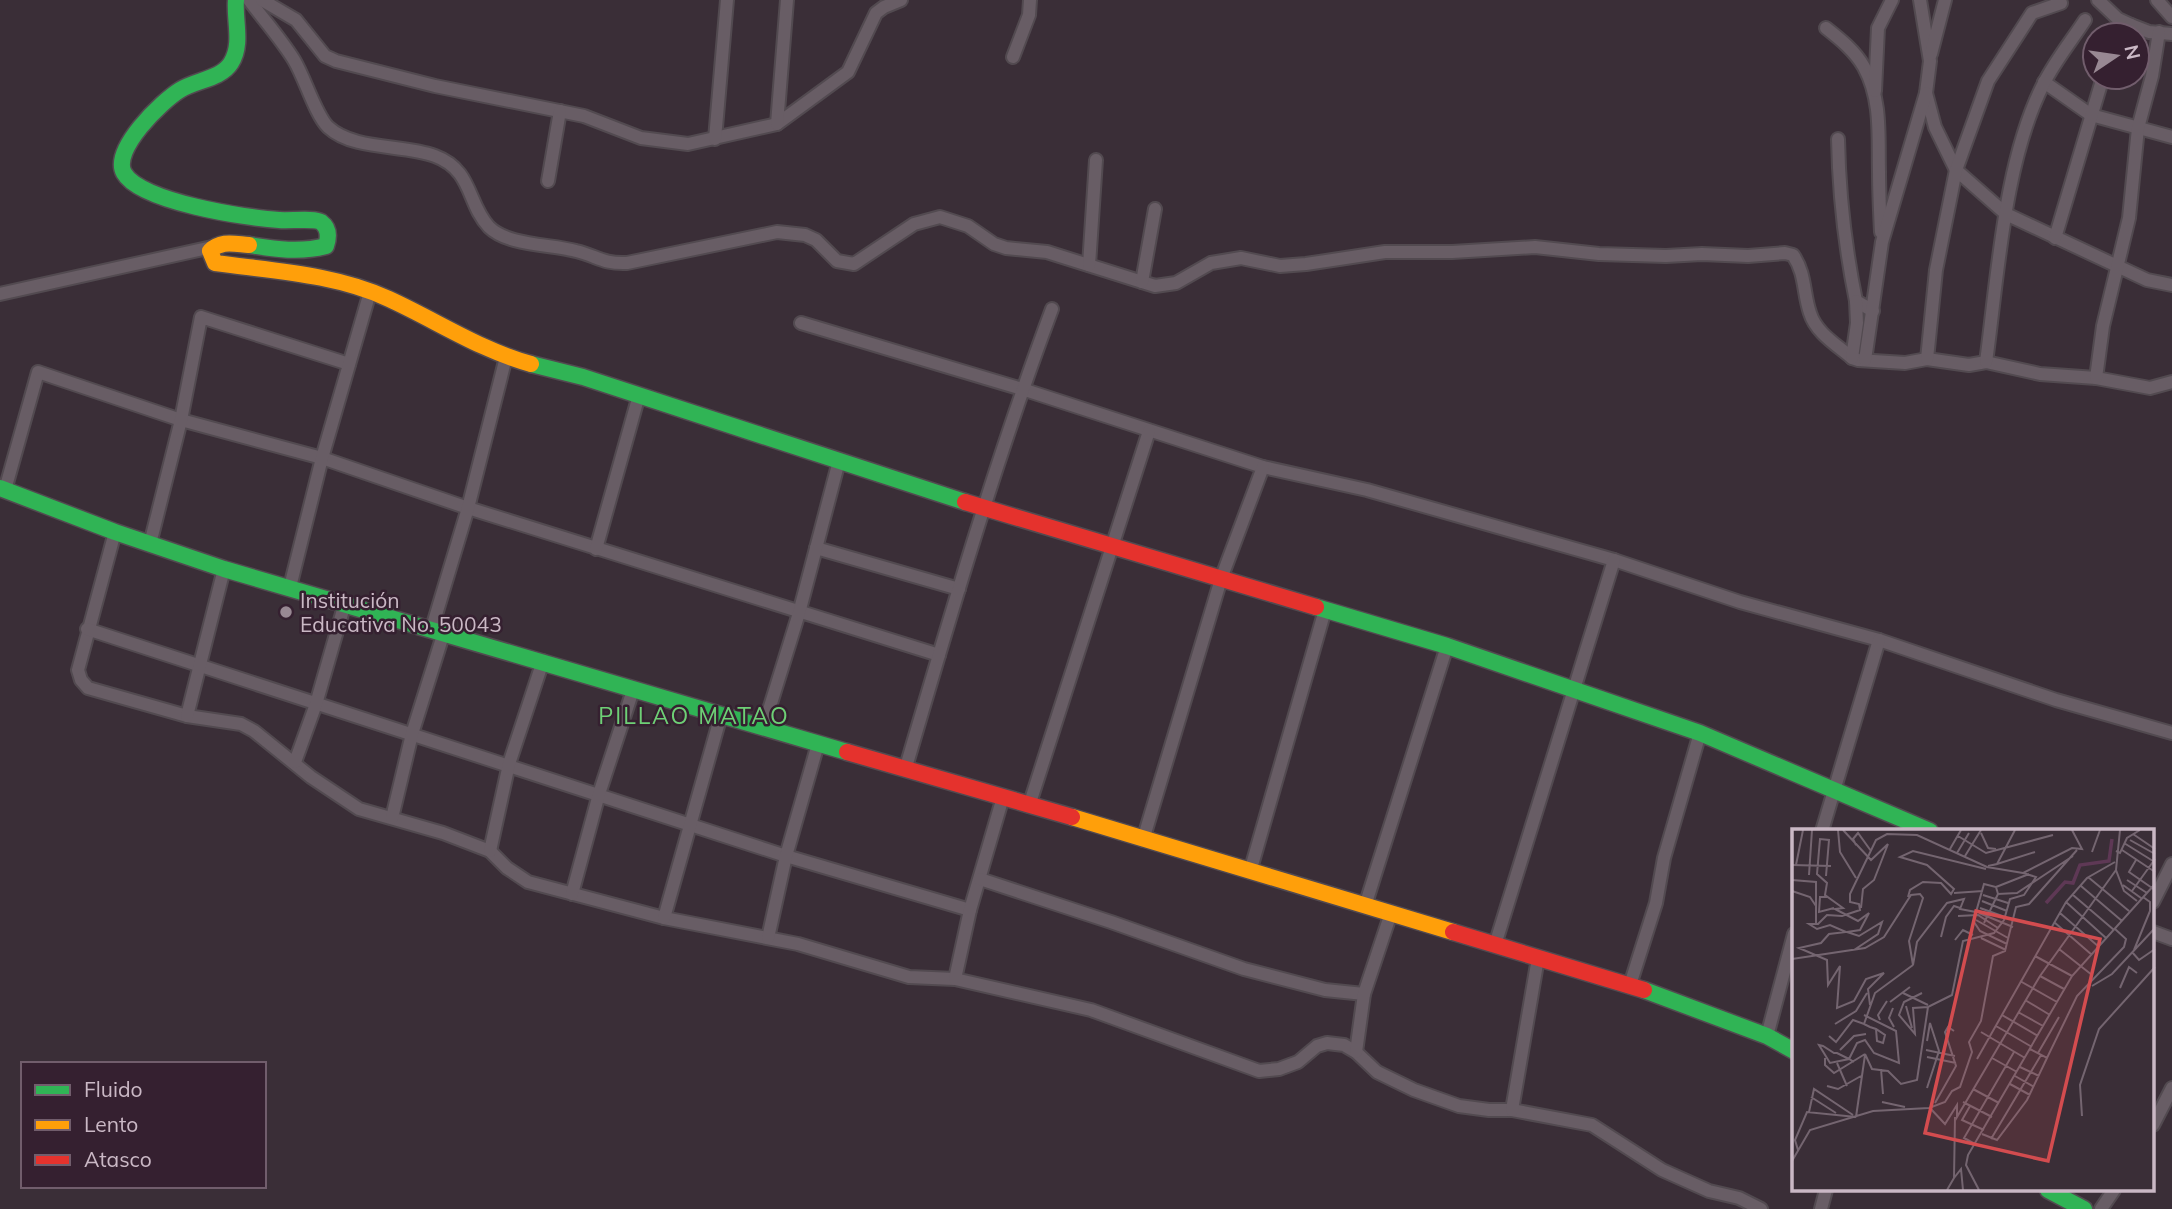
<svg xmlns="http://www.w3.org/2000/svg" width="2172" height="1209" viewBox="0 0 2172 1209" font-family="Mulish,sans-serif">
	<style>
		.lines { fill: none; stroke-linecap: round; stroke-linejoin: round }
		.street-casing { stroke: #524a50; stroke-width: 16 }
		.fast-casing { stroke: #524a50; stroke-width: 19 }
		.slow-casing { stroke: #524a50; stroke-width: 19 }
		.jam-casing { stroke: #524a50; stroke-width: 19 }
		.street { stroke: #685d65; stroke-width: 12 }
		.fast { stroke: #30b455; stroke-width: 16 }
		.slow { stroke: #ff9f0a; stroke-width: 16 }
		.jam { stroke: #e5322d; stroke-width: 16 }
		.poi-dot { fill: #988893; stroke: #352030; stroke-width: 2.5 }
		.labels { text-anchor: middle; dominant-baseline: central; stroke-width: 5; stroke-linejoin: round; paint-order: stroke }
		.poi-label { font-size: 21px; fill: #cab8c5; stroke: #352030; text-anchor: start }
		.neighbourhood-label { font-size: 23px; letter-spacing: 2px; fill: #6ed076; stroke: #352030 }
		.inset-river { fill: none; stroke: #5e3855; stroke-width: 3.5 }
		.inset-road { fill: none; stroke: #746570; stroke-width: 2 }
		.view { fill: #d34c4f; fill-opacity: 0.15; stroke: #d34c4f; stroke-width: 3.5 }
		.inset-edge { fill: none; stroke: #cab8c5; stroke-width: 3.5 }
	</style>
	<rect width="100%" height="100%" fill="#3a2e37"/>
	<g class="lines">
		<defs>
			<g id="street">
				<path d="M249 0C264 20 281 39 294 60 305 78 315 114 328 127 354 151 404 144 435 156 473 170 467 204 489 227 508 246 551 244 576 251 597 256 602 264 627 263L777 232 805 235 816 240 837 261 854 264 914 224 940 217 968 226 994 244 1006 248 1047 252 1155 286 1176 283 1211 263 1241 258 1280 266 1306 264 1385 252H1452L1535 247 1599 254 1666 256 1702 254 1748 256 1785 253 1793 255C1806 274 1803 293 1810 313 1816 333 1837 345 1852 358L1858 360 1905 363 1927 359 1969 365 1986 362 2040 374 2096 378 2150 388 2172 382"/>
				<polyline points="262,0 296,20 325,56 336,61 435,86 584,116 641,138 688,144 777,124 848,72 876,13 884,7 901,0"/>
				<polyline points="1920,0 1930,61 1926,93 1935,127 1956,170 2006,214 2147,280 2172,285"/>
				<polyline points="2098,0 2118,19 2131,25 2124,35"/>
				<polyline points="2157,0 2172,17"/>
				<polyline points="2131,25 2149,32 2172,34"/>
				<path d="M1826 28C1840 39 1855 51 1864 67 1882 100 1878 136 1879 172 1879 192 1880 212 1881 232"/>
				<polyline points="1931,54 1945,0"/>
				<polyline points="1013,57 1029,15 1030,0"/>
				<polyline points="2044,82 2091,115 2172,137"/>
				<polyline points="1875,91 1878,28 1892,0"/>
				<polyline points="777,124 787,0"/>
				<polyline points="715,139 727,0"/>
				<path d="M1838 139C1839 193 1845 247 1856 301L1873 311"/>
				<polyline points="548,181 560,111"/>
				<polyline points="2055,238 2103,77"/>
				<polyline points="1089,265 1096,160"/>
				<polyline points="1142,282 1155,209"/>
				<polyline points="0,294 212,247"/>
				<polyline points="801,323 1022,389 1263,467 1367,490 1614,560 1740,602 1879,640 2056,700 2172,733"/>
				<polyline points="1852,358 1857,323 1856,301"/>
				<polyline points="1927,359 1936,270 1956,170 1988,81 2032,13 2061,3"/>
				<polyline points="1865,360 1882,242 1926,93"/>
				<path d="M1986 362C1998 275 2004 160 2044 83 2055 61 2072 40 2085 20"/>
				<polyline points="2096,378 2103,326 2129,218 2138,128 2152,76 2159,32"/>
				<polyline points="5,490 38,372 181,420 322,458 468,508 939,655"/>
				<polyline points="115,532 78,670 81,680 88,688 187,716 241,724 254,731 311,777 359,809 443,833 490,851 507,868 528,882 664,918 798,944 909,977 955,979"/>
				<polyline points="150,544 181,420 201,317 349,364"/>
				<polyline points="816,548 959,589"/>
				<polyline points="596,549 639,395"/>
				<polyline points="290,587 322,458 370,292"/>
				<polyline points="432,628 468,508 506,357"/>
				<polyline points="87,629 786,856 970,910"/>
				<polyline points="187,716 224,569"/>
				<polyline points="764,726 799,613 839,461"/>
				<polyline points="295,762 316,704 345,603"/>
				<path d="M906 767C951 613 996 459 1052 309"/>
				<polyline points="1003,797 970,910 955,979 1091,1010 1259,1071 1279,1069 1298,1062 1317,1046 1327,1043 1344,1045 1356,1052 1377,1072 1414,1090 1459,1106 1489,1110 1512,1110 1592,1125 1662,1170 1709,1191 1739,1198 1761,1209"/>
				<polyline points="1029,806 1149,431"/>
				<polyline points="392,818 412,734 444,632"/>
				<polyline points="1822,831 1879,640"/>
				<polyline points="1143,840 1221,579 1263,467"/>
				<polyline points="490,851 509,764 543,661"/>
				<polyline points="1250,872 1325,610"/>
				<polyline points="980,879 1111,922 1244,969 1325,990 1364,994"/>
				<polyline points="572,894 599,794 633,690"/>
				<polyline points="2153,902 2172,864"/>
				<polyline points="1365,906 1447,646"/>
				<polyline points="664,918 721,715"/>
				<polyline points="2153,932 2172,939"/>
				<polyline points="768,938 786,856 818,744"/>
				<polyline points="1495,945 1614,560"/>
				<polyline points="1630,985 1656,903 1664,858 1700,733"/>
				<polyline points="1767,1036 1794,934"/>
				<polyline points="1356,1052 1364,994 1391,913"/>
				<polyline points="1512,1110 1538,958"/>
				<polyline points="2153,1125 2172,1088"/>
				<polyline points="1821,1209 1826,1190"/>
				<polyline points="2101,1209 2114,1190"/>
			</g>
			<g id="fast">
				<path d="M236 0C234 20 243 44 231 63 221 79 196 80 180 90 162 101 111 150 124 173 140 202 247 218 279 220 289 221 314 218 321 222 329 228 329 237 326 246 300 253 275 249 249 245"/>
				<polyline points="531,364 583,377 965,502"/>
				<polyline points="0,488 115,532 224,569 847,752"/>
				<polyline points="1316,607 1447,646 1700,733 1930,831"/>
				<polyline points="1644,990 1767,1036 1794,1051"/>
				<polyline points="2048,1190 2084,1209"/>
			</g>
			<g id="slow">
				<path d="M249 245C234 244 221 240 210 251L215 263C273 271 336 274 389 299 437 321 480 350 531 364"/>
				<polyline points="1072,817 1453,932"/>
			</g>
			<g id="jam">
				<polyline points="965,502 1316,607"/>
				<polyline points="847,752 1072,817"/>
				<polyline points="1453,932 1644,990"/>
			</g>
		</defs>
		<use href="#street" class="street-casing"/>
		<use href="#fast" class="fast-casing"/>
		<use href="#slow" class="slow-casing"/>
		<use href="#jam" class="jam-casing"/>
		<use href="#street" class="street"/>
		<use href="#fast" class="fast"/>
		<use href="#slow" class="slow"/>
		<use href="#jam" class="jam"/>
	</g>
	<circle class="poi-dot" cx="286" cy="612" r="7"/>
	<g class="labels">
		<g class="poi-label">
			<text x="300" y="600">Institución<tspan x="300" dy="24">Educativa No. 50043</tspan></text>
		</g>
		<g class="neighbourhood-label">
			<text x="694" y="715">PILLAO MATAO</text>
		</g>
	</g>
	<g transform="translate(1792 829)">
		<rect width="362" height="362" fill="#3a2e37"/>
		<path class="inset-river" d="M254 74 273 53 281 54 288 36 317 32 320 10"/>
		<path class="inset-road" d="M46 1 48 23 64 49M51 1 79 31 96 15M328 1 324 41 332 62 345 72M189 4 196 19 204 20M341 5 363 20M166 7 194 24 261 6M338 11 363 25M332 14 361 32M64 16 61 10 66 4 79 22M158 20 169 1M330 21 363 43M324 22 328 24 335 9 348 1M300 23 308 1M165 24 177 4M173 27 189 1M344 31 337 43 363 61M205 35 243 23M0 36 39 37M4 36 11 1M196 37 205 35 223 1M17 46 20 1M34 47 37 11 28 10 25 45 35 54 33 66 51 79 43 80 66 92 77 84 68 101 55 103M296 48 337 82M0 51 24 53V77M335 51 355 64M331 56 349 69M289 57 330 92M204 58 237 45M0 62 18 68 24 77V94M340 62 363 30M162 64 191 62M191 66 216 74M281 66 322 101M35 68H28L27 83 42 79M116 68 118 61 131 53 149 54 159 65 162 60 135 36 108 28 121 22 194 40M190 72 215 82M274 73 314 109M69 79 71 60 82 51 96 15M188 79 213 88M187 84 221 98M268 84 307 118M166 87 186 86 206 99M184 91 216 109M182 93 188 102 215 115M262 93 300 126M192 94 206 65M55 103 67 107 90 93 86 105 62 121M149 108 154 88 162 77 168 79M189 109 214 121M163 111 171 101 181 106M267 120 300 146M342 121 358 82V73L351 68M340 123 347 131 363 120M243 127 280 147M0 130 73 119 92 108 119 66 128 65 131 69 117 112 121 136 125 113 155 74 172 70 168 80 184 83 192 55 204 58 206 65 225 64 281 27M248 147 272 160M228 152 265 173M300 157 320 145 363 99M328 159 337 138 345 144M111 164 136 176M130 164 112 173 107 186 123 205 121 179 136 178 160 166 171 112 202 104 212 91 218 70 232 66 244 48 231 44 280 19 290 20 280 1M233 171 258 186M98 173 118 158M78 176 76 160 92 144 74 150 62 172 45 179 48 137 36 156 35 131 7 119 29 114 37 105 54 103 38 96 25 100 17 95H26L35 86 50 87 68 81 67 75 58 73V65L84 11 95 5 125 6 195 38 231 44M114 177 120 199M101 179 97 189 102 198M226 183 251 197M210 186 246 207M88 191 86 186 95 172M43 195 64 182 75 164M72 195 78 198 84 200 93 206 91 214 85 212 84 200M204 197 240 218M189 203 233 229M37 207 44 213 61 191 72 195 83 164 121 136M135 212 138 194 147 222 135 259M238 220 255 229 285 167 332 118 334 110 323 100M48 221 62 207 74 205M134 221 163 227M246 224 267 188M73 225 80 240 96 242 109 255 125 251 136 178M135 228 164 234M33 229V236L42 244 73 225M200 229 225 243M185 230 274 73 295 49 323 33M62 233 57 230 45 224H42L31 217 27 216 38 234 57 230 65 214 73 211 82 224 107 234 104 202 72 186M45 234 55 257M228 238 247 247M89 240 91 265M223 247 242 258M218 255 238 266M35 257 46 260 69 247M181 260 207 274M19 268 44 284M90 273 113 278M171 273 200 288M143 274 164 237 153 203 156 198 162 202M178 277 170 291 192 301M138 279 153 295 165 276V288L248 147 324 41M17 283 22 260 61 286M290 287 288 256 307 200 363 138M64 288 73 226M190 305 205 311 235 271 255 229M199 310 249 226M183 315 172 309 222 223M6 321 3 311 15 283 64 288M0 332 18 301 81 282 137 279 153 273 160 262 168 258 180 223 177 213 189 192 201 127 213 122 224 78 237 75 285 21M162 349 169 340 171 361M155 361 162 349 163 288M187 361 174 336 176 326 280 147 363 55"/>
		<path class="view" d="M184 82 308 110 256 332 133 304Z"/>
		<rect width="362" height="362" class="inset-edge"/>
	</g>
	<rect x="21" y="1062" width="245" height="126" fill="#352030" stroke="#715d6c" stroke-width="2"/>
	<rect x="35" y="1085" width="35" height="10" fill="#30b455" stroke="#715d6c" stroke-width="2"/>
	<text x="84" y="1097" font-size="21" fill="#cab8c5">Fluido</text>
	<rect x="35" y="1120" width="35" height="10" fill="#ff9f0a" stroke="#715d6c" stroke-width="2"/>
	<text x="84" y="1132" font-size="21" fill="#cab8c5">Lento</text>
	<rect x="35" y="1155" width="35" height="10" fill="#e5322d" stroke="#715d6c" stroke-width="2"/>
	<text x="84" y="1167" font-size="21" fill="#cab8c5">Atasco</text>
	<g transform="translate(2116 56) rotate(77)"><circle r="33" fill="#352030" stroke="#715d6c" stroke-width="2"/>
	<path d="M0-5L12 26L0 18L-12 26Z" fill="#988893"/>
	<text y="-10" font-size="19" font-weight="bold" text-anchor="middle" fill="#cab8c5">N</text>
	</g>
</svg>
